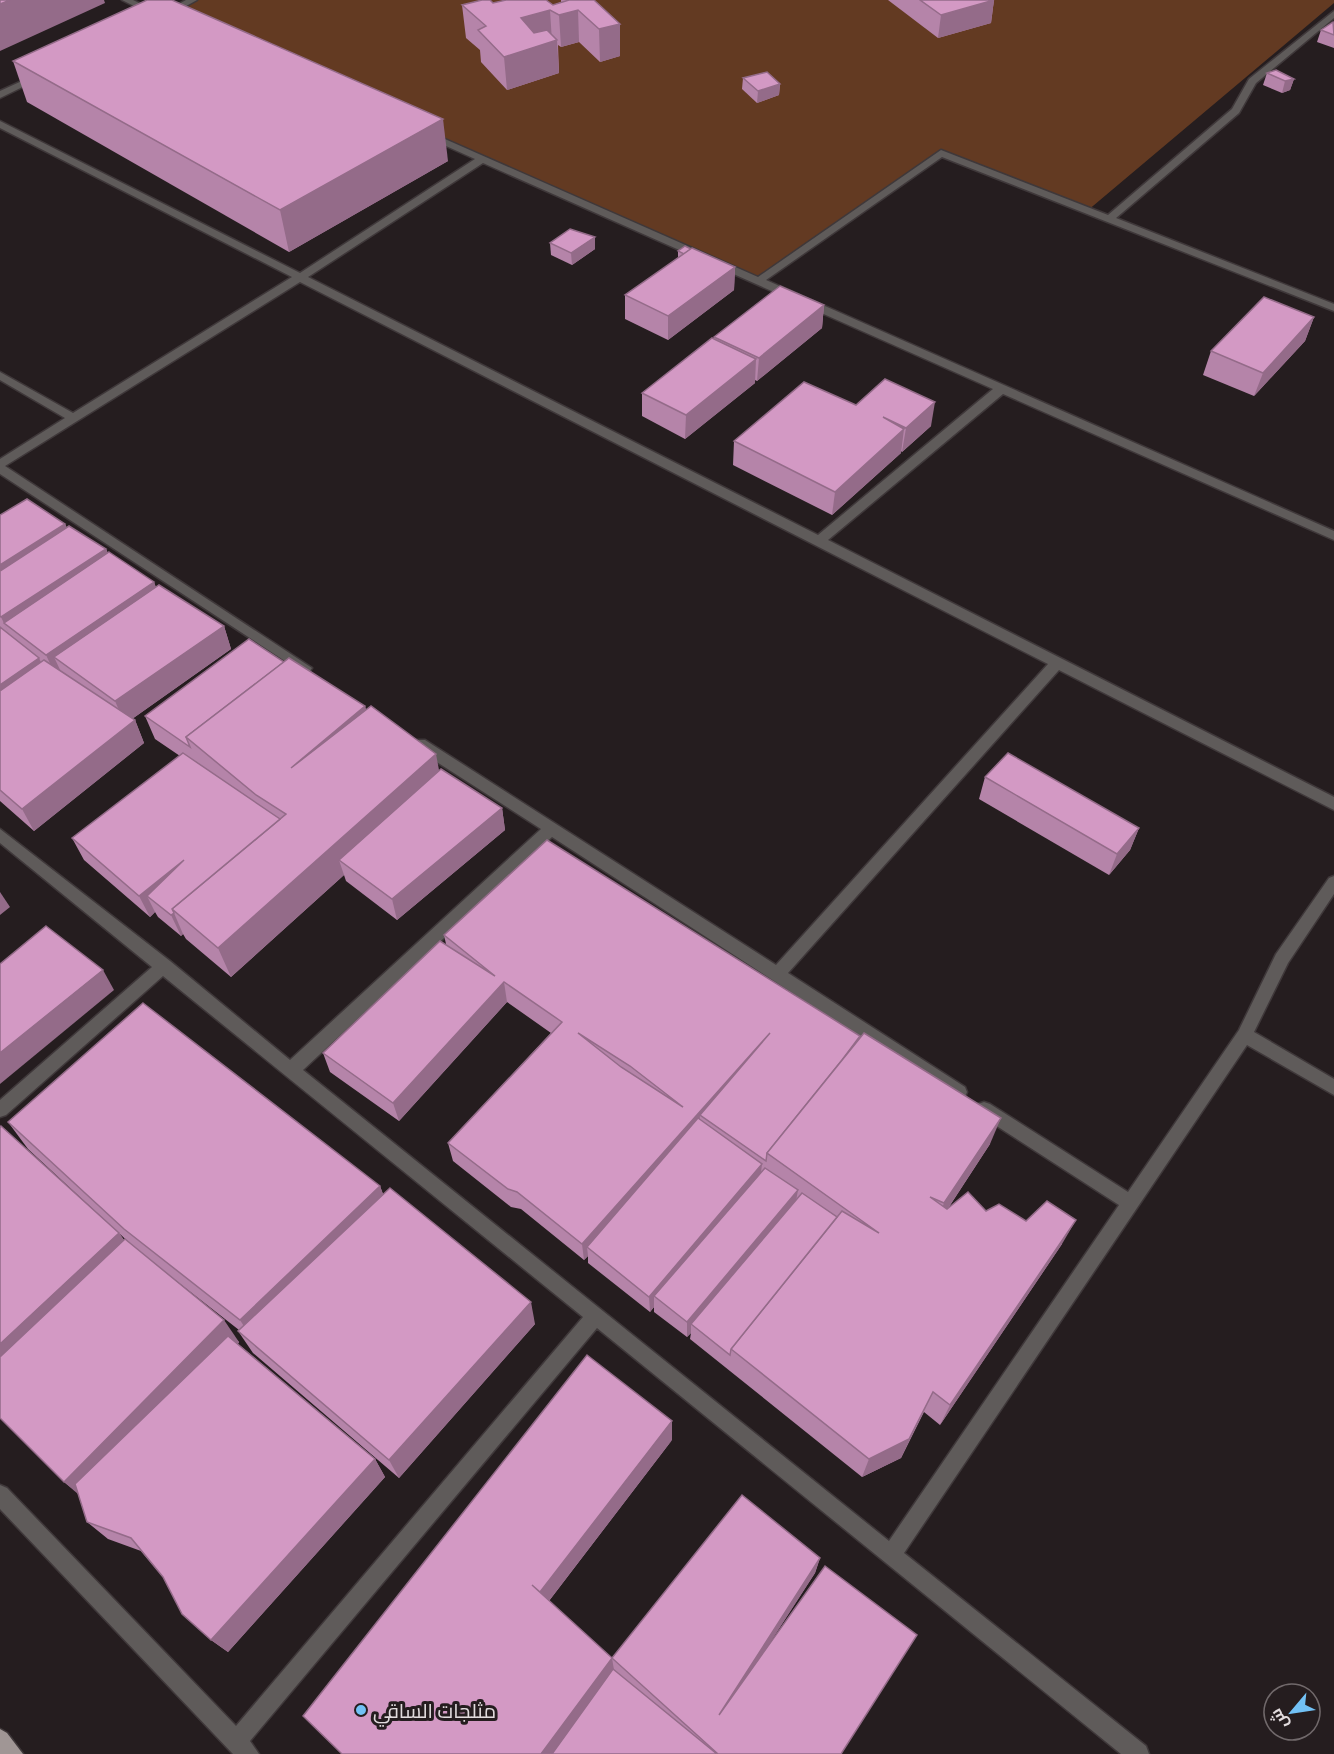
<svg xmlns="http://www.w3.org/2000/svg" width="1334" height="1754" viewBox="0 0 1334 1754" font-family="'IBM Plex Serif',Cairo,serif">
	<style>
		.green { fill: #633a22 }
		.lines { fill: none; stroke-linecap: round; stroke-linejoin: round }
		.street-casing { stroke: #3f383a; stroke-width: 3 }
		.primary-casing { stroke: #3f383a; stroke-width: 3 }
		.street { fill: #5f5b5a; fill-rule: evenodd }
		.primary { fill: #a09695; fill-rule: evenodd }
		.wall { fill: #b584a9 }
		.shaded-wall { fill: #946b89 }
		.building { fill: #d399c4; stroke: #946b89; stroke-width: 1.5; fill-rule: evenodd }
		.poi-dot { fill: #72c1f5; stroke: #251d1f; stroke-width: 2 }
		.labels { text-anchor: middle; dominant-baseline: central; stroke-width: 6; stroke-linejoin: round; paint-order: stroke }
		.near-poi-label { font-size: 20px; fill: #e2dcde; stroke: #251d1f; text-anchor: start }
	</style>
	<rect width="100%" height="100%" fill="#251d1f"/>
	<polygon class="green" points="193,0 1334,0 1334,3 1087,211 941,153 757,282 162,16"/>
	<g class="lines">
		<defs>
			<g id="street">
				<polygon points="122,0 133,0 159,13 152,15"/>
				<polygon points="186,0 197,0 170,15 163,13"/>
				<path d="M1334 11V18L1256 83 1239 113 1116 218 1334 304V311L942 157 766 280 1334 531V540L1003 394 828 540 1334 797V810L1059 670 788 973 965 1087 967 1092 965 1097 959 1099 953 1097 552 837 303 1070 889 1541 1119 1205 978 1114 976 1109 978 1104 984 1102 990 1104 1128 1192 1239 1030 1276 954 1329 878 1334 876V894L1288 963 1254 1032 1334 1079V1095L1247 1045 904 1553 1146 1746 1149 1754H1121L597 1328 250 1741 259 1754H233L0 1509V1485L7 1488 236 1726 583 1317 163 976 6 1115 0 1117V1100L152 967 0 843V829L170 961 290 1060 541 829 415 748 413 744 415 740H425L776 965 1048 664 300 282 5 466 312 668 310 671H300L0 474V459L65 418 0 380V372L73 413 292 277 0 128V121L300 273 475 159 426 137 424 135 429 132 758 277 941 150 1108 215 1232 109 1249 79ZM483 163 993 389 818 535 308 277Z"/>
				<polygon points="35,75 43,77 0,98 0,91"/>
			</g>
			<polygon id="primary" points="0,1729 7,1733 23,1754 0,1754"/>
		</defs>
		<use href="#street" class="street-casing"/>
		<use href="#primary" class="primary-casing"/>
		<use href="#street" class="street"/>
		<use href="#primary" class="primary"/>
	</g>
	<g class="wall">
		<polygon points="561,0 594,0 620,24 620,56 600,62 579,42 561,47 558,45 559,73 507,90 481,62 480,50 466,38 462,5 493,3 553,5 561,2"/>
		<polygon points="888,0 994,0 991,23 938,38"/>
		<polygon points="1334,22 1334,48 1317,42 1321,30"/>
		<polygon points="13,61 448,161 289,252 27,102"/>
		<polygon points="1267,73 1294,79 1290,90 1282,93 1263,85"/>
		<polygon points="743,78 780,84 779,95 757,103 742,89"/>
		<polygon points="550,243 595,249 572,265 551,255"/>
		<polygon points="678,251 735,267 734,290 668,340 625,319 625,295 678,258"/>
		<polygon points="824,305 822,328 757,381 755,380 755,383 685,439 642,416 642,393 714,339 714,337"/>
		<polygon points="1314,317 1305,341 1254,396 1203,375 1211,351"/>
		<polygon points="856,405 931,426 902,452 901,451 901,453 832,515 733,465 734,441"/>
		<polygon points="0,515 65,524 67,528 106,549 108,553 154,582 156,588 224,626 231,649 132,719 135,720 144,743 34,831 0,801"/>
		<polygon points="284,662 365,706 366,710 439,771 502,808 505,830 397,920 346,881 344,875 231,977 186,939 183,934 181,936 158,917 155,912 150,917 84,860 72,838 180,756 155,739 145,716"/>
		<polygon points="985,777 1139,828 1130,850 1109,875 979,799"/>
		<polygon points="444,935 860,1036 860,1038 990,1144 949,1207 986,1211 1062,1244 940,1425 924,1412 901,1458 862,1477 690,1339 691,1333 687,1337 654,1312 654,1307 650,1312 588,1263 588,1256 584,1260 521,1209 511,1207 453,1161 448,1143 551,1033 507,1002 399,1121 330,1072 323,1053 446,944"/>
		<polygon points="8,1122 380,1186 383,1194 535,1324 399,1478 253,1353 238,1331 239,1330 165,1272 239,1342 238,1344 375,1459 385,1477 228,1652 211,1640 163,1577 141,1551 108,1539 87,1522 78,1493 64,1482 119,1233 124,1240 134,1247 28,1149"/>
		<polygon points="672,1440 549,1601 612,1658 820,1558 815,1573 765,1650 841,1754 342,1754"/>
	</g>
	<g class="shaded-wall">
		<polygon points="10,0 104,0 105,3 0,51 0,4"/>
		<polygon points="994,0 991,23 938,38 941,15"/>
		<polygon points="550,10 552,42 557,40 559,73 507,90 504,57 521,18"/>
		<polygon points="578,10 579,42 561,47 559,15"/>
		<polygon points="620,24 620,56 600,62 599,29"/>
		<polygon points="1294,79 1290,90 1282,93 1285,81"/>
		<polygon points="780,84 779,95 757,103 758,91"/>
		<polygon points="443,119 448,161 289,252 280,210"/>
		<polygon points="595,237 595,249 572,265 571,253"/>
		<polygon points="735,267 734,290 668,340 668,316"/>
		<polygon points="824,305 822,328 757,381 759,358"/>
		<polygon points="1314,317 1305,341 1254,396 1263,373"/>
		<polygon points="756,359 755,383 685,439 686,415"/>
		<polygon points="935,402 931,426 902,452 906,428"/>
		<polygon points="904,429 901,453 832,515 835,492"/>
		<polygon points="65,524 75,547 0,596 0,565"/>
		<polygon points="106,549 115,572 4,623 12,640 1,617"/>
		<polygon points="154,582 163,606 54,657 62,674 57,678 46,655"/>
		<polygon points="224,626 231,649 125,724 115,701"/>
		<polygon points="39,658 50,681 0,716 0,685"/>
		<polygon points="365,706 373,739 291,768"/>
		<polygon points="135,720 144,743 34,831 22,809"/>
		<polygon points="436,754 442,786 339,860 344,875 231,977 218,948"/>
		<polygon points="502,808 505,830 397,920 392,899"/>
		<polygon points="1139,828 1130,850 1109,875 1117,854"/>
		<polygon points="184,860 147,896 155,912 150,917 139,896"/>
		<polygon points="0,892 10,907 0,915"/>
		<polygon points="174,913 183,934 181,936 171,915"/>
		<polygon points="103,970 114,990 0,1084 0,1053"/>
		<polygon points="504,982 507,1002 399,1121 393,1103"/>
		<polygon points="770,1033 700,1115 699,1130 587,1247 588,1256 584,1260 582,1244"/>
		<polygon points="1001,1118 990,1144 935,1228 944,1203"/>
		<polygon points="762,1164 760,1181 654,1296 654,1307 650,1312 649,1297"/>
		<polygon points="380,1186 389,1211 254,1342 240,1320"/>
		<polygon points="798,1190 795,1207 691,1324 691,1333 687,1337 687,1322"/>
		<polygon points="1076,1220 1062,1244 940,1425 950,1405"/>
		<polygon points="119,1233 136,1257 0,1387 0,1344"/>
		<polygon points="531,1302 535,1324 399,1478 389,1460"/>
		<polygon points="224,1320 239,1342 85,1500 64,1482"/>
		<polygon points="933,1392 901,1458 862,1477 869,1459"/>
		<polygon points="672,1421 672,1440 545,1606 540,1592"/>
		<polygon points="375,1459 385,1477 228,1652 211,1640"/>
		<polygon points="820,1558 815,1573 717,1725 719,1715"/>
		<polygon points="612,1658 614,1670 553,1754 541,1754"/>
	</g>
	<g class="building">
		<polygon points="0,0 10,0 0,4"/>
		<polygon points="147,0 172,0 443,119 280,210 13,61"/>
		<polygon points="482,0 490,0 493,3 506,0 546,0 553,5 569,0 594,0 620,24 599,29 578,10 559,15 550,10 521,18 534,33 547,30 557,40 504,57 478,30 486,26 462,5"/>
		<polygon points="920,0 994,0 941,15"/>
		<polygon points="1333,22 1334,35 1321,30"/>
		<polygon points="1276,70 1294,79 1285,81 1267,73"/>
		<polygon points="767,72 780,84 758,91 743,78"/>
		<polygon points="570,229 595,237 571,253 550,243"/>
		<polygon points="685,246 691,249 684,254 678,251"/>
		<polygon points="692,248 735,267 668,316 625,295"/>
		<polygon points="780,286 824,305 759,358 714,337"/>
		<polygon points="1264,297 1314,317 1263,373 1211,351"/>
		<polygon points="712,338 756,359 686,415 642,393"/>
		<polygon points="885,379 935,402 906,428 883,417 904,429 835,492 734,441 804,382 856,405"/>
		<polygon points="27,499 65,524 0,565 0,515"/>
		<polygon points="69,526 106,549 1,617 0,616 0,571"/>
		<polygon points="109,552 154,582 46,655 4,623"/>
		<polygon points="159,585 224,626 115,701 54,657"/>
		<polygon points="0,627 39,658 0,685"/>
		<polygon points="249,639 284,662 186,737 190,747 145,716"/>
		<polygon points="289,658 365,706 291,768 371,706 436,754 218,948 172,909 286,814 256,795 186,737"/>
		<polygon points="44,660 135,720 22,809 0,790 0,691"/>
		<polygon points="183,753 280,819 172,909 174,913 171,915 147,896 184,860 139,896 72,838"/>
		<polygon points="1008,753 1139,828 1117,854 985,777"/>
		<polygon points="441,769 502,808 392,899 339,860"/>
		<path d="M547 840 860 1036 842 1060 767 1153 766 1161 700 1115 770 1033 582 1244 517 1192 508 1189 448 1143 562 1022 504 982 393 1103 323 1053 440 941 495 976 444 935ZM578 1033 630 1066 683 1107 621 1067Z"/>
		<polygon points="46,926 103,970 0,1053 0,964"/>
		<polygon points="143,1003 380,1186 240,1320 124,1229 8,1122"/>
		<polygon points="864,1033 1001,1118 944,1203 930,1197 947,1209 968,1192 986,1211 999,1204 1026,1221 1047,1201 1076,1220 950,1405 933,1392 909,1439 869,1459 731,1349 842,1211 879,1233 767,1153"/>
		<polygon points="698,1118 762,1164 649,1297 587,1247"/>
		<polygon points="1,1126 119,1233 0,1344 0,1128"/>
		<polygon points="765,1168 798,1190 687,1322 654,1296"/>
		<polygon points="390,1188 531,1302 389,1460 238,1331"/>
		<polygon points="802,1193 837,1217 731,1349 730,1355 691,1324"/>
		<polygon points="125,1239 224,1320 64,1482 0,1418 0,1357"/>
		<polygon points="228,1336 375,1459 211,1640 182,1614 163,1577 131,1538 87,1522 75,1484"/>
		<polygon points="587,1355 672,1421 540,1592 532,1585 612,1658 742,1495 820,1558 719,1715 825,1566 917,1635 841,1754 718,1754 612,1658 541,1754 342,1754 303,1716"/>
		<polygon points="613,1669 717,1754 552,1754"/>
	</g>
	<circle class="poi-dot" cx="361" cy="1710" r="6"/>
	<g class="labels">
		<g class="near-poi-label">
			<text x="373" y="1710">مثلجات الساقي</text>
		</g>
	</g>
	<g transform="translate(1292 1712) rotate(241)"><circle r="28" fill="#251d1f" stroke="#71696b" stroke-width="1.5"/>
	<path d="M0-4.5L10 22L0 15L-10 22Z" fill="#72c1f5"/>
	<text y="-9" font-size="16" font-weight="bold" text-anchor="middle" fill="#e2dcde">ش</text>
	</g>
</svg>
